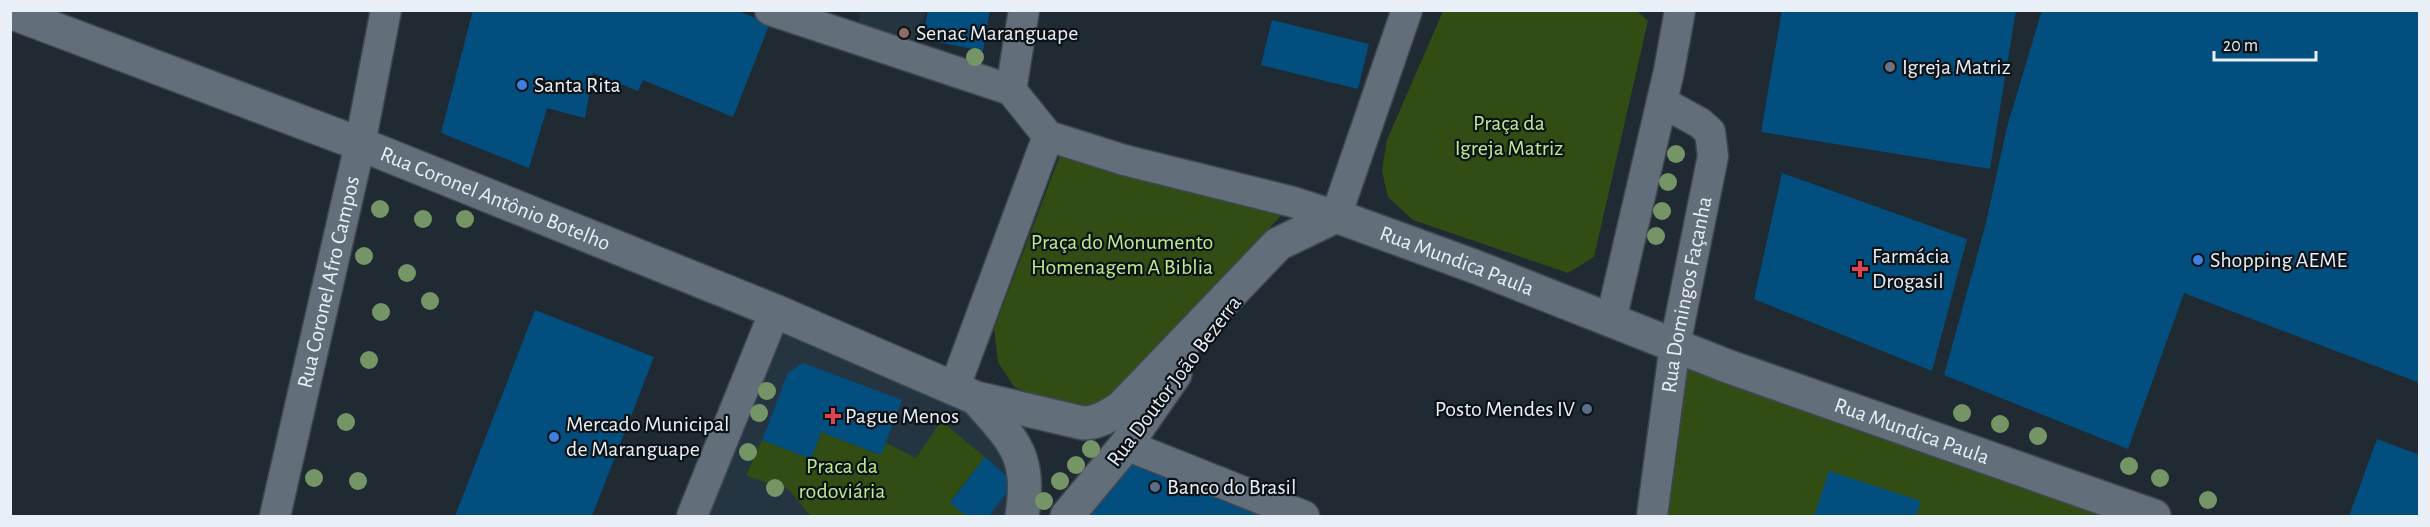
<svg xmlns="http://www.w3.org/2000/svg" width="2430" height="527" viewBox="0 0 2430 527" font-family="'Alegreya Sans',sans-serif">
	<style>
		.built { fill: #243441 }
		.green { fill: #314d14 }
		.building { fill: #024f7f }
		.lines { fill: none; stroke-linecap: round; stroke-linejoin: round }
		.minor-casing { stroke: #3f4750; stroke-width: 33 }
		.tertiary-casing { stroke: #3f4750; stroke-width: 36 }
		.minor { stroke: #626e79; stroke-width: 30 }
		.tertiary { stroke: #626e79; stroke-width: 33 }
		.tree { fill: #759566 }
		.education-dot { fill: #8d6e63; stroke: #0d1216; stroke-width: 2 }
		.worship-dot { fill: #6b7280; stroke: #0d1216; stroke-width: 2 }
		.shop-dot { fill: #3f7fe0; stroke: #0d1216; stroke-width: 2 }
		.health-dot { fill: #e0444e; stroke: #0d1216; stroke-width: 2 }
		.service-dot { fill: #5c6f8a; stroke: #0d1216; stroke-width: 2 }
		.labels { text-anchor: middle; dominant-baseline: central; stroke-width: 4.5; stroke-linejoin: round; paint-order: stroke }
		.poi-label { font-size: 22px; fill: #e8eff6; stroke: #0d1216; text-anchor: start }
		.park-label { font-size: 22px; fill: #bbed8f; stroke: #0d1216 }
		.street-label { font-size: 22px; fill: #e8eff6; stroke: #0d1216 }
	</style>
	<rect width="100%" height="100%" fill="#1f2a33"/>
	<g class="built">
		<polygon points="860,11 925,11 919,41 858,24"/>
		<polygon points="775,311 976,398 1007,434 1022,516 692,516"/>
	</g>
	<g class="green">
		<polygon points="1636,10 1648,21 1594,257 1568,273 1413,220 1388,197 1382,171 1387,140 1443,11"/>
		<polygon points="1065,142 1293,202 1120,395 1073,410 1014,387 998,362 994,329"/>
		<polygon points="1675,345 2154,516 1652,516"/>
		<polygon points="941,421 985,457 950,502 967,516 811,516 788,489 746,476 762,440 811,459 821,432 880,455 886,443 916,458"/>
	</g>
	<g class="building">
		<polygon points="473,10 735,10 770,23 733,117 643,80 638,91 593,73 585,118 547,108 529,168 441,133"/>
		<polygon points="928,10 990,10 983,51 922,39"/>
		<polygon points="1782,10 2016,10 1990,169 1761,132"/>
		<polygon points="2042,10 2420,10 2420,383 2184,293 2128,449 1944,375 1985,227 2007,127"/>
		<polygon points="1272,20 1369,44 1358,89 1261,65"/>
		<polygon points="1782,173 1967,239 1932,371 1754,299"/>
		<polygon points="535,310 654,357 592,516 455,516"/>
		<polygon points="803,363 902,400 881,455 821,432 811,459 762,440 788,373"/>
		<polygon points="2377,439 2420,455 2420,516 2349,516"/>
		<polygon points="985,457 1014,483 989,516 967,516 950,503"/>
		<polygon points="1130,458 1275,516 1087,516"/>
		<polygon points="1829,471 1921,501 1916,516 1814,516"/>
	</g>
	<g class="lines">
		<defs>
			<g id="minor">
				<polyline points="770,10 1011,90 1048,136 1124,160 1293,202 1336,216 1407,10"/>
				<polyline points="1011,90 1024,10"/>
				<polyline points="1611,320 1669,71 1680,10"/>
				<polyline points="954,389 1048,136"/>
				<polyline points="1126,445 1304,516"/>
				<path id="s1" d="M275 516 360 144 386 10"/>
				<polyline points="692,516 775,311"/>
				<path id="s2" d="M1652 516 1675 345 1713 156 1710 132 1700 123 1662 102"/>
			</g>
			<g id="tertiary">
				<path id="s3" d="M10 12 360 144 775 311 976 398 1083 423C1098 423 1108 416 1121 408L1278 244 1336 216 1476 267 1727 366 2154 516"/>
				<path d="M976 398C1014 441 1032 456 1022 516"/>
				<polyline points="1067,516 1126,445 1175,374"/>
			</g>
		</defs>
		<use href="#minor" class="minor-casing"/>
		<use href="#tertiary" class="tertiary-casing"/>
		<use href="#minor" class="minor"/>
		<use href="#tertiary" class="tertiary"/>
	</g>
	<g class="tree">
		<circle cx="975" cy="57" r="9"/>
		<circle cx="1676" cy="154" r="9"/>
		<circle cx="1668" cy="182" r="9"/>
		<circle cx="380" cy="209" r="9"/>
		<circle cx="1662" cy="211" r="9"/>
		<circle cx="423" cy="219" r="9"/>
		<circle cx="465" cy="219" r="9"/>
		<circle cx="1656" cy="236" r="9"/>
		<circle cx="364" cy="256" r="9"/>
		<circle cx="407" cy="273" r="9"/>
		<circle cx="430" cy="301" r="9"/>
		<circle cx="381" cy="312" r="9"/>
		<circle cx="369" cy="360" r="9"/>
		<circle cx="767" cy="391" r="9"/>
		<circle cx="759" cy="413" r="9"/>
		<circle cx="1962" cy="413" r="9"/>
		<circle cx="346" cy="422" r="9"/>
		<circle cx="2000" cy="424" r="9"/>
		<circle cx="2038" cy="436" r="9"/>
		<circle cx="1091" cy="449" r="9"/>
		<circle cx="748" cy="452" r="9"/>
		<circle cx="1076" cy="465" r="9"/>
		<circle cx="2129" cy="466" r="9"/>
		<circle cx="314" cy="478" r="9"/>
		<circle cx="2160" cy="478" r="9"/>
		<circle cx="358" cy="481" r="9"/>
		<circle cx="1060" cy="481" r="9"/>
		<circle cx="775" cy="488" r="9"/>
		<circle cx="2208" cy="500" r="9"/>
		<circle cx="1044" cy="501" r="9"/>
	</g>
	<circle class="education-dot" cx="904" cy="33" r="6"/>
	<circle class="worship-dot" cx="1890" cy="67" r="6"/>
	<g class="shop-dot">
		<circle cx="522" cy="85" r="6"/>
		<circle cx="2198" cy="260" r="6"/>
		<circle cx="554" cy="437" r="6"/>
	</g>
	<g class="health-dot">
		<path d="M1857 260h6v6h6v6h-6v6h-6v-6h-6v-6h6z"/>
		<path d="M830 407h6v6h6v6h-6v6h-6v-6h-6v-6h6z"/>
	</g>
	<g class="service-dot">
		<circle cx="1587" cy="409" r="6"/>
		<circle cx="1155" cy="487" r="6"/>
	</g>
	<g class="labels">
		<g class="poi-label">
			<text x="916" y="33">Senac Maranguape</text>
			<text x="1902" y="67">Igreja Matriz</text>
			<text x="534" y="85">Santa Rita</text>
			<text x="1872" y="256">Farmácia<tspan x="1872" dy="25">Drogasil</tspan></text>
			<text x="2210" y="260">Shopping AEME</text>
			<text x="1575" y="409" text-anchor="end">Posto Mendes IV</text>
			<text x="845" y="416">Pague Menos</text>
			<text x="566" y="424">Mercado Municipal<tspan x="566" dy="25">de Maranguape</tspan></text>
			<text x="1167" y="487">Banco do Brasil</text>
		</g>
		<g class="park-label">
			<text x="1509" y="123">Praça da<tspan x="1509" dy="25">Igreja Matriz</tspan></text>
			<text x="1122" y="242">Praça do Monumento<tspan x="1122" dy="25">Homenagem A Biblia</tspan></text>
			<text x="842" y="466">Praca da<tspan x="842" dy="25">rodoviária</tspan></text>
		</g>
		<g class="street-label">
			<text stroke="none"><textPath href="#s3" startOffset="520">Rua Coronel Antônio Botelho</textPath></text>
			<text stroke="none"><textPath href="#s3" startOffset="1612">Rua Mundica Paula</textPath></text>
			<text stroke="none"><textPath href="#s1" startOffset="240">Rua Coronel Afro Campos</textPath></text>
			<text stroke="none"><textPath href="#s2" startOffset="224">Rua Domingos Façanha</textPath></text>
			<text transform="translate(1174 381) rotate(-53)">Rua Doutor João Bezerra</text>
			<text stroke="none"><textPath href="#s3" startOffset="2098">Rua Mundica Paula</textPath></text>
		</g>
	</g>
	<rect width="2430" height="527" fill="none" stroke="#e8eff6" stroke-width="24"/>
	<path d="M2214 51v9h102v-9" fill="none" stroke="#e8eff6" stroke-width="3"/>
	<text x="2223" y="51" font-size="18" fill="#e8eff6" stroke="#0d1216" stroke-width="4.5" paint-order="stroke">20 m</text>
</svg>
